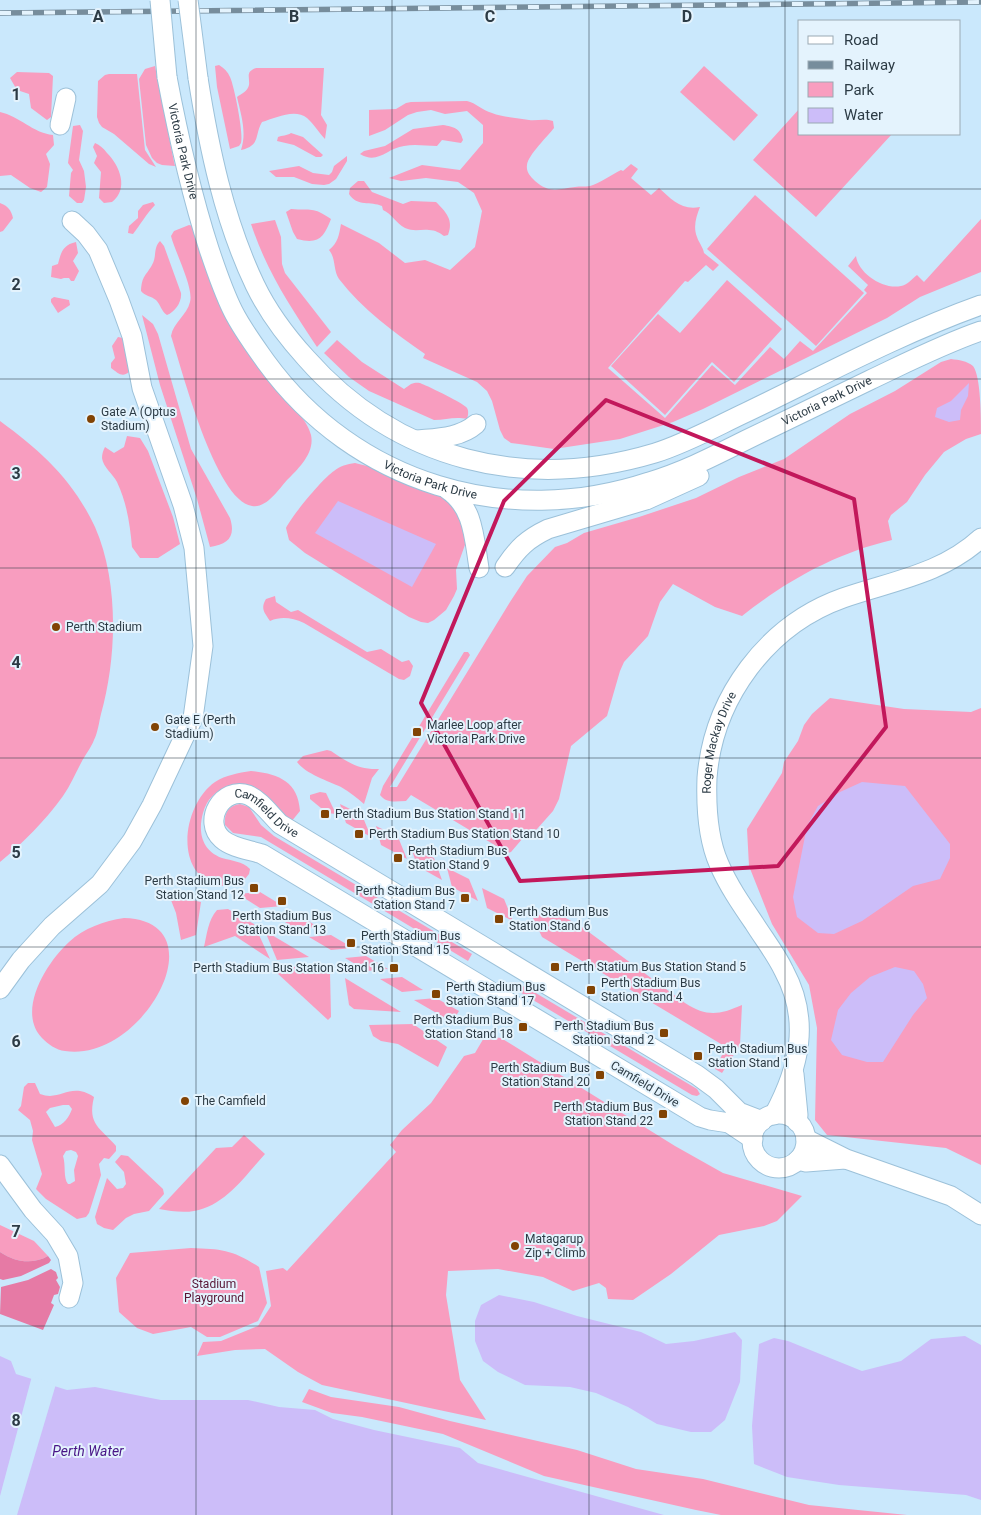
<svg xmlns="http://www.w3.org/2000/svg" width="981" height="1515" viewBox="0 0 981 1515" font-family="Roboto,sans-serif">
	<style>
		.green { fill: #f89dbf; fill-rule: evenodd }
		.forest { fill: #e67aa5 }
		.water { fill: #ccbdf9 }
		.pier { fill: #cae8fc }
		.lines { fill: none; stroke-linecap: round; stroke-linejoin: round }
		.minor-casing { stroke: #9cc1d9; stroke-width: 21 }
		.minor { stroke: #fff; stroke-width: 19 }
		.rail-casing { stroke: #778d9c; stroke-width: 5.5 }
		.rail { stroke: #e4f3fd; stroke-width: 4; stroke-dasharray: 11; stroke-linecap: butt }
		.minor-bridge-casing { stroke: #9cc1d9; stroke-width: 21; stroke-linecap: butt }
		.minor-bridge { stroke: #fff; stroke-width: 19 }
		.marked { fill: none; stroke: #c2185b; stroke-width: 4; stroke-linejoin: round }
		.grid { fill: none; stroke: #2c3b45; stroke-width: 1; stroke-opacity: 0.55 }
		.poi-dot { fill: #814304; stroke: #e4f3fd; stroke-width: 2 }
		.labels { text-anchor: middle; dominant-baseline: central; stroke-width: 4; stroke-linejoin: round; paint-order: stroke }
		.street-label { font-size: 12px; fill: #2c3b45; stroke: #e4f3fd }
		.poi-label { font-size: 12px; fill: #2c3b45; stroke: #e4f3fd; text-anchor: start }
		.park-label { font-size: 12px; fill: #571433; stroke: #e4f3fd }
		.water-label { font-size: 14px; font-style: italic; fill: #481587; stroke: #e4f3fd }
		.grid-label { font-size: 16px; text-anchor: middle; font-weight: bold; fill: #2c3b45; stroke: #e4f3fd; stroke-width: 4; stroke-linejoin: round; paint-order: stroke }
	</style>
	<rect width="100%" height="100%" fill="#cae8fc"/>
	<g class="green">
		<path d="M219 65C224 68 228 72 230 77 234 85 244 135 241 143L239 146 230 149 217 87 215 66Z"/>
		<polygon points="155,66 174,162 175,166 162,165 157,163 152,158 146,145 139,79 145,69"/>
		<polygon points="704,66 758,115 734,141 680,92"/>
		<path d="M256 68H324L321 115 327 125 325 139C319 133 314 124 307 118 295 108 275 118 262 122 254 136 261 145 241 150 247 132 241 115 237 97 241 94 248 91 249 85 250 77 245 72 256 68Z"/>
		<polygon points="17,72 49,73 53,76 51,117 47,120 31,108 29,94 17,90 10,78"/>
		<polygon points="109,74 137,74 145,150 156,167 149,164 114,134 102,127 99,123 97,117 98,81 105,75"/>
		<path d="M467 101C476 103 482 110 492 113 502 117 517 118 529 120 537 121 545 118 553 121L554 128C548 136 528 155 527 165 526 172 530 176 535 181 550 194 558 189 575 187 580 186 585 187 590 186 600 183 611 175 621 170L623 171 631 164 638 169 631 178 651 195 659 188C671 199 682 211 700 207 696 217 693 227 697 237 699 243 703 247 704 253L719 265 713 271 706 265 688 282 685 281 608 368 665 418 712 365 735 385 770 347 784 359 800 341 813 351 867 293 864 290 868 285 848 266 856 256C858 273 883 290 901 286 907 285 912 279 917 275L924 282 981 219V272L920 297 887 318 703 409 673 422 620 439 554 449 519 444 511 443 504 438 500 430 492 401 487 391 477 382 423 358 425 354C395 333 362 309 339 279 333 270 336 258 329 250 338 243 339 235 341 224L379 243 405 263 425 260 450 270 475 247 482 211 474 193 458 182 426 178 401 181 389 178 422 165 460 170 483 143V125L467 111 445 114 431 110 417 112 408 115 385 130 369 136V110L396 109 406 103 411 102Z"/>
		<polygon points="800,108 800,134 892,134 816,217 753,160"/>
		<path d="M0 112C19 116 33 133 53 135L54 145 46 154 50 164 47 187 41 192 30 188 11 175 0 176Z"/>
		<polygon points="80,125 83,131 79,160 84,171 86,187 84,200 82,203 77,203 69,196 71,173 73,170 68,163 73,126"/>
		<path d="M443 125C454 127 460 128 463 140L461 143 442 140 437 146C426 146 415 144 404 146 387 148 378 165 360 154L364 151 385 146 413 129Z"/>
		<path d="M291 133 303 137 323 155 321 157H316L294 145 277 141 278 137C282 135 287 136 291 133Z"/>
		<path d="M95 143C100 145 103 148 107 153 120 166 129 189 112 202L104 203 99 198 101 172 94 163 97 156 93 147Z"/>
		<polygon points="347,156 347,161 336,179 329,184 324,185 312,184 294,177 276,177 269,171 299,166 313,173 329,175 332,172 334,166"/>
		<path d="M358 181H364L372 192 403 204 411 201 436 202C446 212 454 220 448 235L444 236C440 233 435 230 429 230 421 229 414 232 405 228 396 223 392 214 383 210L382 206C371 201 357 207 349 194L350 188Z"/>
		<polygon points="755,195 864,293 816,346 707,249"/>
		<path d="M153 202 155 205C146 214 141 224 133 234L128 233 129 226 138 218V211L143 205Z"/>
		<path d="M0 203C8 206 11 210 13 218L3 231 0 232Z"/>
		<path d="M291 209C312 211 312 206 331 219 324 237 319 245 297 239L293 232 286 212Z"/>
		<path d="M275 220 281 237 282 264 285 273 331 332 317 347C290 306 267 272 251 224Z"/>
		<path d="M189 225 193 226C203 252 214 277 225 303 230 315 234 330 241 341 250 357 263 373 274 387 286 402 306 416 311 435 315 453 298 469 287 480 279 489 266 509 252 506 215 500 182 369 171 336 173 323 187 315 190 302 194 288 175 252 171 236L174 231Z"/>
		<path d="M160 241 164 246 181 293C182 302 175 312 167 315 161 311 161 305 156 300 151 296 145 296 141 291 142 275 146 276 152 265 157 257 153 248 160 241Z"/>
		<path d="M76 242 78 253 73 261 79 271 74 281H71L69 278H64L61 279 51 277 52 266 58 264C61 252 63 245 76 242Z"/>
		<polygon points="727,280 782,329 734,382 712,362 665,415 611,366 658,314 680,333"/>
		<polygon points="54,297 69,300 70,305 58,313 51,302 51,299"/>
		<path d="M142 315 153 324 158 334 191 449 230 518C236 537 228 544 210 547L197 499 160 385Z"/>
		<path d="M118 337 123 338 125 342 129 372C122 378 118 373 111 368V363L115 358 112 346Z"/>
		<path d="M337 340 362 362 404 389 411 384C415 383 418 382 422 384 428 386 465 404 467 408 469 411 468 416 467 419 455 416 446 420 434 420L369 391 349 377 324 353Z"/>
		<path d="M951 359C959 360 967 361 973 366 981 376 981 419 981 434L966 439 944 452 925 475 907 502 891 515 888 521 892 540C836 553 786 581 742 616L715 607 673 584 660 602 648 636 624 662 620 671 607 716 571 746 559 799 553 811 537 829 523 838 511 852 508 853 411 795 406 801C396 801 387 804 380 795L383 786 464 652H468L470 655 390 787H397L510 602 527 576 555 547 567 543 584 533 639 517 696 498 739 477 784 459 850 414 895 391 941 362Z"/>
		<path d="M0 421C41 451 73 480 95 527 119 582 117 657 101 714 99 722 98 732 94 740 91 748 85 755 81 763 75 774 70 786 63 796 45 821 23 843 0 862Z"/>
		<path d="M127 436 140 438 148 451 173 517 180 544 158 558H140L132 547C130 525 127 503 117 482 113 474 103 467 102 458 102 454 103 451 105 447L114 453 124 447Z"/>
		<path d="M355 463 371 467 418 488 444 496 456 505 465 536 466 542 456 570 457 589 454 596 446 610 434 620 428 623 421 622 409 617 305 553 289 540 286 528C291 517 323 478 334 471 340 466 347 464 355 463Z"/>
		<path d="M275 596 276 602 291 612 298 610 367 652 381 649 402 662 409 660 413 666 410 676 404 680 399 679 304 623C292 618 282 616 270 621 265 613 260 609 266 599Z"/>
		<polygon points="830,698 904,709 971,712 981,708 981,1165 946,1148 827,1135 815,1120 817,1028 809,985 772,924 749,866 747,829 782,773 784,762 798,741 804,725 812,714"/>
		<path d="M327 750 331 751C347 762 359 770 379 769L372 778 364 804C357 798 350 792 341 787 328 781 306 774 297 762L303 756Z"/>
		<path d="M251 771C278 774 298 781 300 811L291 822 229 786C215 791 207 799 203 813 198 831 201 850 222 858 232 861 242 861 250 869L249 874 240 885C233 885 224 887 217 885 173 873 183 804 215 782 226 775 238 773 251 771Z"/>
		<polygon points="320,792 326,793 336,814 327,813 310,799 310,795"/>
		<path d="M240 804 249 807 261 825 274 836 472 954 468 961 261 837 233 833 225 825C224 813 228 806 240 804Z"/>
		<polygon points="340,804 362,815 371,837 346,823"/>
		<polygon points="376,826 398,837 407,859 381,845"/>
		<polygon points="411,847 434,858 442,880 417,866"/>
		<polygon points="447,868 469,879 478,901 452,887"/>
		<polygon points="482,888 504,899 513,921 487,908"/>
		<polygon points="260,892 283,906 260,908 238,894"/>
		<polygon points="169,895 201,902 196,935 181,940 176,913"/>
		<path d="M228 909 254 924 270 959 235 936 204 947C207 934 208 920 217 910Z"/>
		<polygon points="297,914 318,927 295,929 275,915"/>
		<path d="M554 914 564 917 582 927 685 1003C707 1017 719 1015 742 1005L740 1045 722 1073 715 1069 724 1051 721 1044 542 937 533 918 537 915Z"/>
		<path d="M124 918C221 921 143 1063 65 1051 56 1050 48 1044 42 1038 16 1011 47 962 69 942 84 928 104 921 124 918Z"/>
		<polygon points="265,931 309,957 277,960"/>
		<polygon points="331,935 353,948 331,950 309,937"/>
		<polygon points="366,956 388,969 367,971 345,958"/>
		<polygon points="321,964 330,972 331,1017 328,1020 277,973 282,968"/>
		<polygon points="402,977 423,990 402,992 380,979"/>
		<polygon points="345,978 401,1012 354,1009 349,1005"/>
		<polygon points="514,982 529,989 697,1089 700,1094 697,1096 692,1095 518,991 512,987 511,983"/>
		<polygon points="436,998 459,1011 452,1022 414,1000"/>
		<polygon points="413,1024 447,1047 438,1067 398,1044 381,1041 373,1036 369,1025"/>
		<polygon points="485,1036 501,1038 675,1146 723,1173 802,1196 777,1221 764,1226 719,1235 671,1274 633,1300 608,1299 606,1288 599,1283 573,1291 543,1277 498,1269 448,1271 446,1295 460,1380 486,1420 322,1385 298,1372 265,1349 235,1350 197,1356 203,1342 221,1341 258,1326 271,1306 266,1271 283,1268 287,1271 396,1152 390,1145 402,1130 431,1103 464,1056 475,1053"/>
		<path d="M28 1083H35L40 1094C61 1102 70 1081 94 1097 87 1125 101 1128 116 1146V1151L109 1159 104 1158 99 1164 101 1175 89 1213 86 1217 77 1219 46 1199 36 1189 42 1174 32 1140 33 1131 30 1120 18 1110 21 1106 24 1087ZM63 1105H69L72 1109C69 1117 64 1125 55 1127L46 1112 50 1108ZM71 1150 76 1152 78 1156 74 1170 75 1181 70 1184H68C63 1178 66 1165 63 1156L66 1151Z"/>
		<path d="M244 1135 265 1154C245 1176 225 1206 194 1211 183 1213 170 1211 159 1209L216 1148 232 1147Z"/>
		<polygon points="121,1155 128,1156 163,1189 164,1194 149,1211 134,1214 126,1218 113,1230 104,1228 97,1224 95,1217 107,1178 117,1189 123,1188 126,1184 124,1172 115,1162"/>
		<path d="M0 1225 34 1241 48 1256C32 1265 15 1262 0 1252Z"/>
		<path d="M191 1248C222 1249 233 1250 259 1267L267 1303 258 1321 220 1337H207L191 1327 153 1334 137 1328 119 1312 116 1278 130 1253Z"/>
		<polygon points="309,1389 331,1397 399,1407 450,1421 577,1450 636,1469 703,1479 809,1505 907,1515 721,1515 696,1510 544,1476 443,1434 362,1417 332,1413 302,1402"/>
	</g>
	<g class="forest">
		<path d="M0 1252C15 1262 32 1265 48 1256L51 1260 49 1263 21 1276 3 1280 0 1279Z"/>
		<polygon points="51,1269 56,1272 58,1278 56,1280 60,1287 58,1294 54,1295 51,1303 54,1305 43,1330 0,1314 1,1287 28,1280"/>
	</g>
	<g class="water">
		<polygon points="969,383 968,396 961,410 960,420 949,422 935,417 937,408 951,401"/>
		<polygon points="338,501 436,544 412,587 315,533"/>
		<polygon points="862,782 905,786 950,844 950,858 940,879 913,886 862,921 834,934 818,933 797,917 793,897 807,826 818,806 840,792"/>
		<polygon points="895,967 914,971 923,984 927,998 913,1015 883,1062 867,1062 842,1055 831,1040 838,1010 851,993 870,977"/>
		<polygon points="499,1295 534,1302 577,1316 641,1332 666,1344 694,1341 735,1332 742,1340 740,1382 725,1420 711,1432 691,1432 657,1424 628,1407 596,1393 570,1387 525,1385 498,1372 483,1361 475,1341 475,1321 481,1305"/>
		<polygon points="965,1336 981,1345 981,1500 966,1495 839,1485 787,1477 754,1464 752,1426 759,1344 774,1338 788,1341 862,1371 901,1361 931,1339"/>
		<polygon points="0,1356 11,1361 16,1374 67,1390 95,1387 161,1400 248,1400 279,1407 315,1410 333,1419 374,1430 460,1448 478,1463 664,1515 0,1515"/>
	</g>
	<polygon class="pier" points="32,1376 56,1384 17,1515 0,1515 0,1496"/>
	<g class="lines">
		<defs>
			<g id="minor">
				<path id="s1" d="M167 77C178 135 191 193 209 249 216 270 223 291 233 311 242 329 254 345 266 362 355 484 507 529 649 482 683 472 714 456 746 440 787 420 828 400 870 380 906 363 943 344 981 331"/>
				<path d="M198 78C209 148 224 220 255 285 268 312 286 336 306 358 397 461 525 492 655 453 687 443 717 426 747 412 824 375 900 334 981 305"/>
				<polyline points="60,125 66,98"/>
				<path d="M417 440C437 438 460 438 476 424"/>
				<path d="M447 489C474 507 474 538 479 568"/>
				<path d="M505 567C518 548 527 539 548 529L646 500 699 476"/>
				<polyline points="0,989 21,960 52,926 100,884 132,841 152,805 193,718 203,646 194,548 183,505 142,388 132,336 119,300 98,250 86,234 72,221"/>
				<polyline points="794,1074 798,1115 797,1122"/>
				<circle cx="779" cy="1141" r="27"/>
				<path id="s2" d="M774 1115C799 1068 811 1021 784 971 776 954 764 939 754 923 741 904 728 885 719 864 708 839 706 806 707 778 713 698 767 625 843 598 892 581 942 574 981 538"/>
				<path id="s3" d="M753 1139 729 1123 710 1120 700 1117 262 854C250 850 232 848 222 839 202 821 222 786 248 795 260 800 270 814 280 824L697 1075 716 1089 739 1112 762 1121"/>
				<polyline points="806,1139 846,1159 951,1196 981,1215"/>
				<polyline points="798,1160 806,1162 845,1159"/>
				<polyline points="0,1165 33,1210 55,1234 68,1256 73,1283 69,1298"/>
			</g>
		</defs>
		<use href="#minor" class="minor-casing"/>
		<use href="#minor" class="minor"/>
		<defs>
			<polyline id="rail" points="0,13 981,2"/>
		</defs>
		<use href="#rail" class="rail-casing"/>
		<use href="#rail" class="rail"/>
		<defs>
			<g id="minor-bridge">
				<polyline points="160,0 167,77"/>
				<polyline points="188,0 198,78"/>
			</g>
		</defs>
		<use href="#minor-bridge" class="minor-bridge-casing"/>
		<use href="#minor-bridge" class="minor-bridge"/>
	</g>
	<path class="marked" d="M606 400 854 499 886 727 778 866 520 881 421 703 504 501Z"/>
	<path class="grid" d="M196 0V1515M392 0V1515M589 0V1515M785 0V1515M0 189H981M0 379H981M0 568H981M0 758H981M0 947H981M0 1136H981M0 1326H981"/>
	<g class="poi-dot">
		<circle cx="91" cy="419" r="5"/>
		<circle cx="56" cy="627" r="5"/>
		<circle cx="155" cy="727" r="5"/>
		<rect x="412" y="727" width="10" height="10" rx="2.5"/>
		<rect x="320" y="809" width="10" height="10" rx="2.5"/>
		<rect x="354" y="829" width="10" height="10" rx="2.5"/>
		<rect x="393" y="853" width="10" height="10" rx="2.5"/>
		<rect x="249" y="883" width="10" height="10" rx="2.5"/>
		<rect x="460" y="893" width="10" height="10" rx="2.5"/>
		<rect x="277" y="896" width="10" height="10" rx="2.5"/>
		<rect x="494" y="914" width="10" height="10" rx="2.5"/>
		<rect x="346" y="938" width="10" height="10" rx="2.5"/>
		<rect x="550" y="962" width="10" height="10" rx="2.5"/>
		<rect x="389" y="963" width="10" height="10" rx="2.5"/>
		<rect x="586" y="985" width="10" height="10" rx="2.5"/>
		<rect x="431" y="989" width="10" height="10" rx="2.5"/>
		<rect x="518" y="1022" width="10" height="10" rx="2.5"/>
		<rect x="659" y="1028" width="10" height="10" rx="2.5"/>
		<rect x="693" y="1051" width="10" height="10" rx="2.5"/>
		<rect x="595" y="1070" width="10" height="10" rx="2.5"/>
		<circle cx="185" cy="1101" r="5"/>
		<rect x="658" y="1109" width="10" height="10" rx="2.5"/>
		<circle cx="515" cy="1246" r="5"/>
	</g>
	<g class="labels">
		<g class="street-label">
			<text stroke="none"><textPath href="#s1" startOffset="76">Victoria Park Drive</textPath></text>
			<text stroke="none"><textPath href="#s1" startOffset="930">Victoria Park Drive</textPath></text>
			<text stroke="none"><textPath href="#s1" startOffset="511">Victoria Park Drive</textPath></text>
			<text stroke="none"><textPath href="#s2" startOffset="401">Roger Mackay Drive</textPath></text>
			<text stroke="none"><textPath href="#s3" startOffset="708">Camfield Drive</textPath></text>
			<text transform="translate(645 1084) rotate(31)">Camfield Drive</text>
		</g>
		<g class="poi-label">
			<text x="101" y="412">Gate A (Optus<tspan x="101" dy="14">Stadium)</tspan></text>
			<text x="66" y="627">Perth Stadium</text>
			<text x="165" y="720">Gate E (Perth<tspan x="165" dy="14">Stadium)</tspan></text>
			<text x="427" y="725">Marlee Loop after<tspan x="427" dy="14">Victoria Park Drive</tspan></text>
			<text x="335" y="814">Perth Stadium Bus Station Stand 11</text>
			<text x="369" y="834">Perth Stadium Bus Station Stand 10</text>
			<text x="408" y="851">Perth Stadium Bus<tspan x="408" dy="14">Station Stand 9</tspan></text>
			<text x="244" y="881" text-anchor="end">Perth Stadium Bus<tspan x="244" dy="14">Station Stand 12</tspan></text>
			<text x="455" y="891" text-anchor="end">Perth Stadium Bus<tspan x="455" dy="14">Station Stand 7</tspan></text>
			<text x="509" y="912">Perth Stadium Bus<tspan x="509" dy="14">Station Stand 6</tspan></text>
			<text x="282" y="916" text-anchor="middle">Perth Stadium Bus<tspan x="282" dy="14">Station Stand 13</tspan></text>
			<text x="361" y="936">Perth Stadium Bus<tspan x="361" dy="14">Station Stand 15</tspan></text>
			<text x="565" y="967">Perth Statium Bus Station Stand 5</text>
			<text x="384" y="968" text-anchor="end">Perth Stadium Bus Station Stand 16</text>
			<text x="601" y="983">Perth Stadium Bus<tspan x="601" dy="14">Station Stand 4</tspan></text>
			<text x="446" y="987">Perth Stadium Bus<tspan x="446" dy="14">Station Stand 17</tspan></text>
			<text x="513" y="1020" text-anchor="end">Perth Stadium Bus<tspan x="513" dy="14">Station Stand 18</tspan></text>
			<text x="654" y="1026" text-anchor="end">Perth Stadium Bus<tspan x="654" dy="14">Station Stand 2</tspan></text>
			<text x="708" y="1049">Perth Stadium Bus<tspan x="708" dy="14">Station Stand 1</tspan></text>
			<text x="590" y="1068" text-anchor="end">Perth Stadium Bus<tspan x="590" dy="14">Station Stand 20</tspan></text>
			<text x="195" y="1101">The Camfield</text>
			<text x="653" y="1107" text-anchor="end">Perth Stadium Bus<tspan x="653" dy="14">Station Stand 22</tspan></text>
			<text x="525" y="1239">Matagarup<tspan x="525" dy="14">Zip + Climb</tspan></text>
		</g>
		<g class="park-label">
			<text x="214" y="1284">Stadium<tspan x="214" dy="14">Playground</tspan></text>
		</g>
		<g class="water-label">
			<text x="88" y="1451">Perth Water</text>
		</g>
	</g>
	<g class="grid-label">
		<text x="98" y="22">A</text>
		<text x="294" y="22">B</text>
		<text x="490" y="22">C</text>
		<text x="687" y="22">D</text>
		<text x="16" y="100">1</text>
		<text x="16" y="290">2</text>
		<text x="16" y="479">3</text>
		<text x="16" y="668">4</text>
		<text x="16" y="858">5</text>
		<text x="16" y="1047">6</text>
		<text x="16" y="1237">7</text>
		<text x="16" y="1426">8</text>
	</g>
	<rect x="798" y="20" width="162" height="115" fill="#e4f3fd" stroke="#9aa9b3"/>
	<rect x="808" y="36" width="25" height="8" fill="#ffffff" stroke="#9aa9b3"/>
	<text x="844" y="45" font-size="15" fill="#2c3b45">Road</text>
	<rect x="808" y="61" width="25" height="8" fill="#778d9c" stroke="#9aa9b3"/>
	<text x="844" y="70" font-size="15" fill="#2c3b45">Railway</text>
	<rect x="808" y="82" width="25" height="15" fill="#f89dbf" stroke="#9aa9b3"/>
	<text x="844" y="95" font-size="15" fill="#2c3b45">Park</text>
	<rect x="808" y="108" width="25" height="15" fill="#ccbdf9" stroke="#9aa9b3"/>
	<text x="844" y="120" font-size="15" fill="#2c3b45">Water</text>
</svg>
